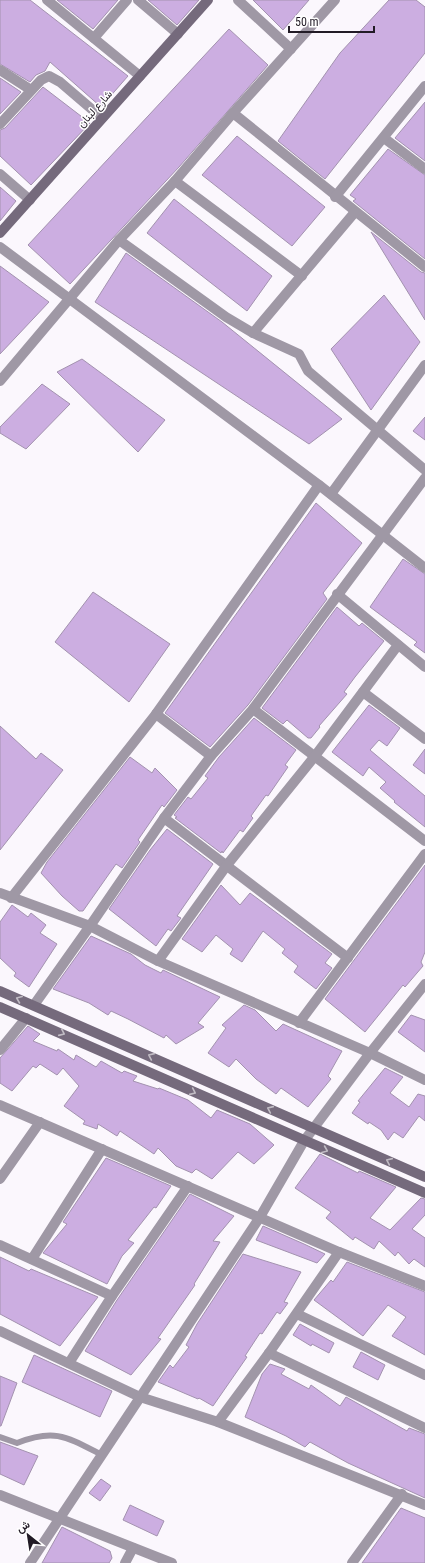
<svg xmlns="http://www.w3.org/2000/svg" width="425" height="1563" viewBox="0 0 425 1563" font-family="'Roboto Condensed',Vazirmatn,sans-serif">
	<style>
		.building { fill: #ccaee1; stroke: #a392af }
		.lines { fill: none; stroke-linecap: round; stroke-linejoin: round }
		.lane { stroke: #9f98a5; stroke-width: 6 }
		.street { stroke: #9f98a5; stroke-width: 10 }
		.secondary { stroke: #756a7c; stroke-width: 10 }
		.oneway { stroke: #c1bcc4 }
		.labels { text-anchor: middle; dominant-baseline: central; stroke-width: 3; stroke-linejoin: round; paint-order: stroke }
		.street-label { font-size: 11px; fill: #221b26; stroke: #fff }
	</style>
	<rect width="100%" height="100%" fill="#fbf7fd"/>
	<g class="building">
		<polygon points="0,0 30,0 128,76 101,107 50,62 45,71 36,75 30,82 0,64"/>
		<polygon points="57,0 118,0 93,29"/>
		<polygon points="148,0 199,0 177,25"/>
		<polygon points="253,0 309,0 283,30"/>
		<polygon points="389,0 416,0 425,7 425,53 325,179 278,141 340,53"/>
		<polygon points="229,29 268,65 179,167 70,284 28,245"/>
		<polygon points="0,78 21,92 0,114"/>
		<polygon points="43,87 90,123 31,185 0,156 0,130 5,128"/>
		<polygon points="425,102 425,161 395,138"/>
		<polygon points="237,136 325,207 292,246 202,175"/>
		<polygon points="388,149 425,175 425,259 353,201 356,199 350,195"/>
		<polygon points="0,187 16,201 0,221"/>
		<polygon points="174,199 272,276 247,311 147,233"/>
		<polygon points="371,232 421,272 425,273 425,320"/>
		<polygon points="126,253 222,322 342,419 309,444 95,302"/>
		<polygon points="0,266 49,302 0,354"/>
		<polygon points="384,295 420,342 371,410 331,349"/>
		<polygon points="82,359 165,420 138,452 57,372"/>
		<polygon points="42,384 70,404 26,449 0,433 0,427"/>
		<polygon points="425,417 425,440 413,431"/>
		<polygon points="316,503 362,543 323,593 327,599 248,705 210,747 165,713"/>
		<polygon points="403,559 425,574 425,653 414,645 417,642 370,607"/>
		<polygon points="93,592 170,644 129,702 55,642"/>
		<polygon points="337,607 359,626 362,623 384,641 355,677 344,692 347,694 319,726 320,727 311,738 308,738 287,720 283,724 262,708"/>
		<polygon points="369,705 400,728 387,746 379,740 370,750 425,796 425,827 394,802 395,801 380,788 386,782 369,767 363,776 332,752"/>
		<polygon points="254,718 296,750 285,765 288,767 268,796 266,795 251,816 253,818 243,832 240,830 223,853 222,851 221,853 175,818 177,817 174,815 188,797 191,799 208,778 205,776 219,757"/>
		<polygon points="0,726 36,759 41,753 63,770 0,850"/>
		<polygon points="425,749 425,774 413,765"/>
		<polygon points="130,757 152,773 155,768 177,790 164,807 162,805 138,840 140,842 122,868 116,864 83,911 79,911 62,896 41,873 47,862"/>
		<polygon points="167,829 213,864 177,916 181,918 171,931 168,929 156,946 109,909 150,850"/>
		<polygon points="425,865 425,952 421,962 423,966 405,987 403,985 365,1032 325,999"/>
		<polygon points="221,885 240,905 250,893 332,954 325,963 332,968 316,989 294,972 298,966 282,953 285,949 263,931 242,962 230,954 233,949 216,935 202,952 182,939"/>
		<polygon points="12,905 28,917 31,913 46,925 40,933 57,944 29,987 14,976 16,973 0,958 0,922"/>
		<polygon points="91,936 131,954 145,965 161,973 163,970 220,997 198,1023 204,1027 176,1044 166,1035 164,1038 128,1019 111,1011 108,1015 89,1003 53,989"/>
		<polygon points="244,1005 255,1010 276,1031 283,1024 342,1051 328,1076 331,1079 308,1107 281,1088 276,1094 256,1079 236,1059 229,1067 208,1053 226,1028 222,1025"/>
		<polygon points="411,1015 425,1020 425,1052 398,1032"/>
		<polygon points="28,1026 40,1034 33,1041 57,1051 58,1049 74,1060 76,1055 96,1067 101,1061 122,1073 124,1071 137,1076 133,1081 158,1089 159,1088 188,1100 211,1118 217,1110 250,1124 274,1145 254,1164 238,1152 212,1179 196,1169 192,1173 176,1166 158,1148 154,1154 120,1131 117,1136 98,1124 97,1129 83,1124 85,1121 64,1106 79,1086 63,1068 57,1075 40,1064 36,1068 33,1066 12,1091 0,1083 0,1058"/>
		<polygon points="385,1068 403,1077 390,1093 409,1107 418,1094 425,1096 425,1121 419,1116 403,1138 394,1132 388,1140 381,1130 369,1122 368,1124 352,1113 360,1102 358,1101"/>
		<polygon points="320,1154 358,1173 359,1171 396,1187 370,1218 390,1230 421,1198 425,1199 425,1215 412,1229 425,1238 425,1267 414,1259 409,1264 398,1252 395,1256 379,1241 374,1249 355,1237 353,1240 326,1218 331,1212 295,1188"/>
		<polygon points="106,1158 171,1186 156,1208 154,1207 128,1240 134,1243 122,1256 107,1284 43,1253 67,1224 63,1222"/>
		<polygon points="190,1194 234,1216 213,1241 220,1242 194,1284 195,1285 158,1338 161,1339 131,1375 85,1351 117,1300"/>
		<polygon points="263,1226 304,1244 325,1254 317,1263 256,1240"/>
		<polygon points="243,1254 301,1272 284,1302 288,1303 280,1314 277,1312 262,1334 260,1333 245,1356 247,1357 213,1406 199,1398 198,1399 158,1382 170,1365 173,1368 189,1347 186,1345 197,1324"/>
		<polygon points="0,1257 29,1271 31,1269 98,1297 60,1346 0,1314"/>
		<polygon points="347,1262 425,1292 425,1355 392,1336 406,1317 388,1305 363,1336 314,1300 331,1280 333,1282"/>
		<polygon points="300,1324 334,1343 329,1353 312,1344 311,1346 293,1335"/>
		<polygon points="361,1352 385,1365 378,1380 353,1367"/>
		<polygon points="34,1355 112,1391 100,1417 22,1382"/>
		<polygon points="270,1364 285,1369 281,1374 309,1389 311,1385 340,1406 346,1397 407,1431 409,1428 425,1434 425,1498 348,1463 310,1442 305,1447 286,1436 245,1417 262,1374"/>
		<polygon points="0,1376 17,1383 1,1426 0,1426"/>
		<polygon points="0,1442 38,1456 24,1485 0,1474"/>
		<polygon points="101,1479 111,1486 100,1501 89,1493"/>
		<polygon points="130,1505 164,1521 157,1536 123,1520"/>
		<polygon points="401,1508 425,1518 425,1563 362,1563"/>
		<polygon points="62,1527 110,1551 112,1558 109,1563 42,1563"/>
	</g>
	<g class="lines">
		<path class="lane" d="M0 1437 17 1443C55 1428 67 1437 102 1455"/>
		<g class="street">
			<polyline points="47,0 140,76"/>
			<polyline points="138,0 178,34"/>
			<polyline points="238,0 291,49"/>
			<polyline points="94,38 127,0"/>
			<polyline points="0,70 31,90"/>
			<polyline points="233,113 425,267"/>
			<polyline points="0,124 41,80 49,76 60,82 102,118"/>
			<polyline points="384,138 425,169"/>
			<polyline points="0,174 30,200"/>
			<polyline points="175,181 302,276"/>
			<polyline points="335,197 425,86"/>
			<polyline points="119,240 226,317 253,333 299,354 308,371 425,470"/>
			<polyline points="0,247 319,485 425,568"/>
			<polyline points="253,333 355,212"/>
			<polyline points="0,381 119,240 175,181 233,113 335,0"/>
			<polyline points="331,494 425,365"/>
			<polyline points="337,594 425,667"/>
			<polyline points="363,692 425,739"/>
			<polyline points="253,709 425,841"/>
			<polyline points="156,714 211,756"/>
			<polyline points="164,818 348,958"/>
			<polyline points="0,893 90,926 158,961 370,1053 425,1080"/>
			<polyline points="11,898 156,714 319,485"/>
			<polyline points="158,961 227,865 315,756 398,645"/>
			<polyline points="34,1005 90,926 164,818 211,756 253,709 425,478"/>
			<polyline points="299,1023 425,854"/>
			<polyline points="0,1050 26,1018"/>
			<polyline points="0,1105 339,1252 425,1286"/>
			<polyline points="0,1179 40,1122"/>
			<polyline points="0,1245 112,1296"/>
			<polyline points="32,1259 102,1149"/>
			<polyline points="297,1314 425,1375"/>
			<polyline points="0,1331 140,1397 218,1422 425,1505"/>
			<polyline points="269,1353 425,1428"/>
			<polyline points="69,1363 112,1296 188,1186"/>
			<polyline points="218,1422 269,1353 339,1252"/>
			<polyline points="0,1495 172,1563"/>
			<polyline points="30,1563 260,1217 304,1141 370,1053 425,984"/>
			<polyline points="125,1563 133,1548"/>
			<polyline points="352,1563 402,1494"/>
		</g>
		<g class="secondary">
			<polyline points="0,233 208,0"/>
			<polyline points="0,991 425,1177"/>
			<polyline points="0,1007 425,1193"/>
		</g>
	</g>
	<defs><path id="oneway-chevron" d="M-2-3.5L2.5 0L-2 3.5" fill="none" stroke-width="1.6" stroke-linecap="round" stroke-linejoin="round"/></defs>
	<g class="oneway">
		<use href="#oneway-chevron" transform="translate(19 999) rotate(-158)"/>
		<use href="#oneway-chevron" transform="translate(62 1033) rotate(24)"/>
		<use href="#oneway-chevron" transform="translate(151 1056) rotate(-156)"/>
		<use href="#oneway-chevron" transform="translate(193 1092) rotate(24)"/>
		<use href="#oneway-chevron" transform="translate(270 1109) rotate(-156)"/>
		<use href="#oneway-chevron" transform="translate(325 1150) rotate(23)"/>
		<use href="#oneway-chevron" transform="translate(389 1161) rotate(-156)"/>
	</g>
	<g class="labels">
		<g class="street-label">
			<text transform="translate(95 109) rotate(-48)">شارع لبنان</text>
		</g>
	</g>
	<g transform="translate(28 1535) rotate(330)" stroke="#ffffff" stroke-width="3" paint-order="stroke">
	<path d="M0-3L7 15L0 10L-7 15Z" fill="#221b26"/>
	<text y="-6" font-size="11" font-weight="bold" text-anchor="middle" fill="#221b26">ش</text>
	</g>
	<path d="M289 26v6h85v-6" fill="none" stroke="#221b26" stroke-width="2"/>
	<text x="295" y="26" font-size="12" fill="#221b26" stroke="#ffffff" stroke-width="3" paint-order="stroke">50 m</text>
</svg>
